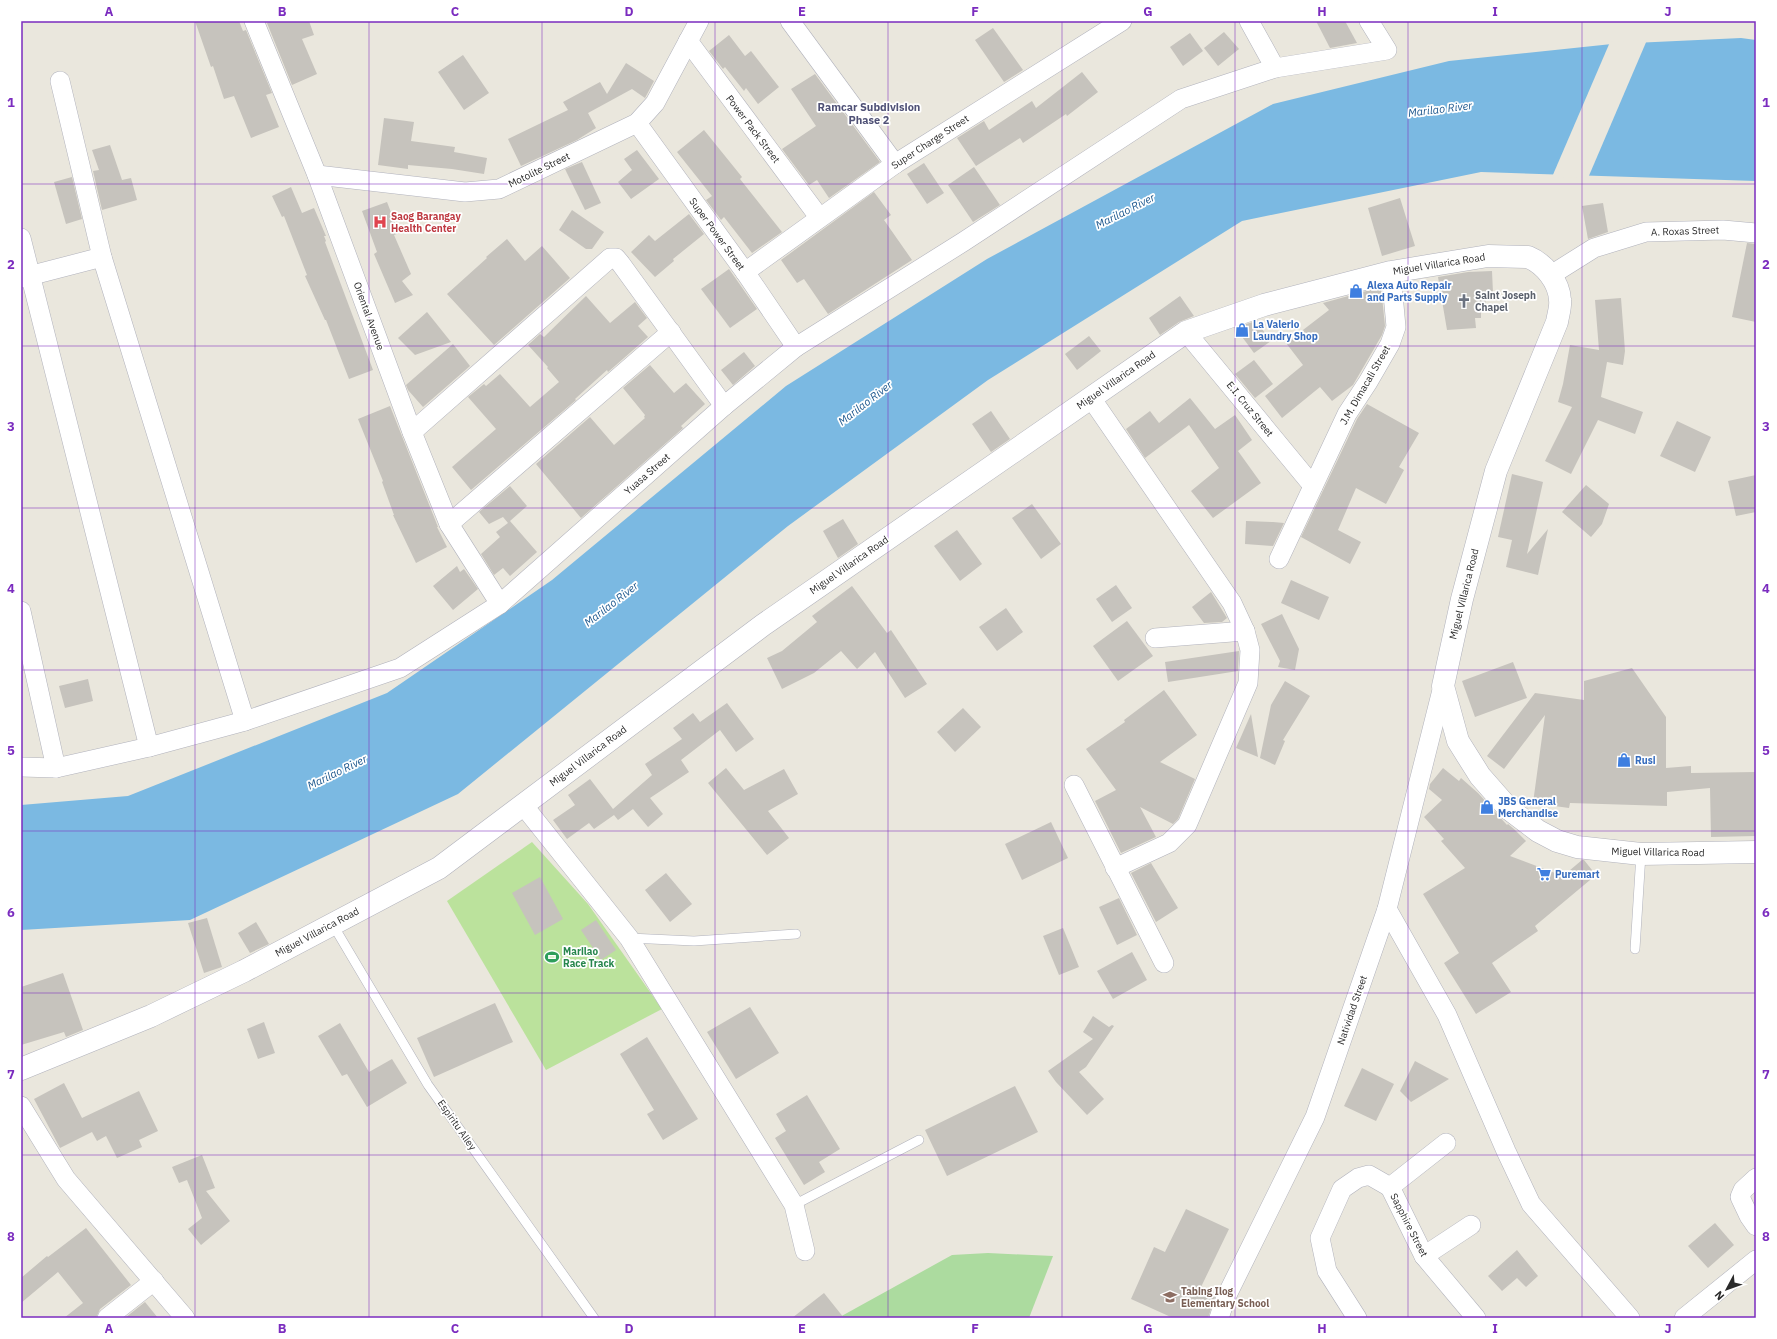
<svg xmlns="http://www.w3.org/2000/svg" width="1777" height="1339" viewBox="0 0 1777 1339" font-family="'IBM Plex Sans',sans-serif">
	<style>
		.green { fill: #acdb9f }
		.pitch { fill: #bbe29c }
		.water { fill: #7bb9e2 }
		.pier { fill: #eae7dd }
		.building { fill: #c6c3bd }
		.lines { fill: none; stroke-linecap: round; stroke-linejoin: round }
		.lane-casing { stroke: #b1b2bc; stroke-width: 10 }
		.street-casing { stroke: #b1b2bc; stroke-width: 20 }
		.secondary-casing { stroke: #b1b2bc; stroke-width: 23 }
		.lane { stroke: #fff; stroke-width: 9 }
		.street { stroke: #fff; stroke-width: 19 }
		.secondary { stroke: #fff; stroke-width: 22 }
		.grid { fill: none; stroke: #7b2cbf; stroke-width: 1; stroke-opacity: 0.55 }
		.labels { text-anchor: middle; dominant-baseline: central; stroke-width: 3.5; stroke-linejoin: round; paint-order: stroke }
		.street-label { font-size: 10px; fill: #2a2a2a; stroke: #fff }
		.health-label { font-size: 10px; font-weight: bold; fill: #be3a42; stroke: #fff; text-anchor: start }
		.shop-label { font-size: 10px; font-weight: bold; fill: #366cbe; stroke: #fff; text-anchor: start }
		.worship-label { font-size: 10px; font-weight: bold; fill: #5b616d; stroke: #fff; text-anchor: start }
		.leisure-label { font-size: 10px; font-weight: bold; fill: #27864d; stroke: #fff; text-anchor: start }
		.education-label { font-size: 10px; font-weight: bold; fill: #785e54; stroke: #fff; text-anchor: start }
		.neighbourhood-label { font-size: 11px; font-weight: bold; fill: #4f5176; stroke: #fff }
		.water-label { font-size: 11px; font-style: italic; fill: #1b568d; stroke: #fff }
		.neatline { fill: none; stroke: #7b2cbf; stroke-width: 1.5 }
		.grid-label { font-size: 13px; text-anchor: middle; font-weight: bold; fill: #7b2cbf }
	</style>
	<rect width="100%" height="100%" fill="#eae7dd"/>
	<polygon class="green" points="988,1253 1053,1256 1029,1318 838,1318 952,1255"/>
	<polygon class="pitch" points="532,842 588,904 662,1009 546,1070 447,901"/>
	<polygon class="water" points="1741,38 1756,40 1756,181 1481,172 1242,221 988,380 788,526 458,794 190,920 21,930 21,805 128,796 387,693 552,580 786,386 987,259 1273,104 1449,61 1612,44"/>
	<polygon class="pier" points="1647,40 1588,178 1552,177 1610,42"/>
	<g class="building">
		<polygon points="195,21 239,21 243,31 246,30 272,93 266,95 279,127 251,138 234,96 224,99 213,66 211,67"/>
		<polygon points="271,21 309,21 314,35 302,39 317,74 292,85 267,23"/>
		<polygon points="1316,21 1345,21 1357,43 1330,48"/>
		<polygon points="993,28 1023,70 1004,82 975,40"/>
		<polygon points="1224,32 1239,49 1218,66 1204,48"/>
		<polygon points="1190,33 1203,51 1183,66 1170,47"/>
		<polygon points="729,35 745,56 751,51 779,87 758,104 746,88 744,91 725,67 723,69 709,51"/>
		<polygon points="463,55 489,93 464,110 438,72"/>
		<polygon points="626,63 654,81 645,98 632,89 588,113 596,128 577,140 521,166 508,139 568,110 563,102 600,82 607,94"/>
		<polygon points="1082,72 1098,92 1067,116 1066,114 1023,143 1020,138 976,166 957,138 984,121 989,130 1032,101 1036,108"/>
		<polygon points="815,74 880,162 829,198 817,180 809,185 782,149 816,126 791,89"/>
		<polygon points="384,118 414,122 411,141 455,147 454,152 487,158 484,174 452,169 408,165 408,169 378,165"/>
		<polygon points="704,130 742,177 740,179 782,232 752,253 724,217 721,220 706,200 712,196 677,152"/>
		<polygon points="110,145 122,180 131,178 137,200 102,210 93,171 99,170 92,150"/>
		<polygon points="637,150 659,179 631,199 618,182 632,170 624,159"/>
		<polygon points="582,162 601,203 585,210 565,169"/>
		<polygon points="924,163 944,193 927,204 907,174"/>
		<polygon points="974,167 1000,205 973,222 948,185"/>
		<polygon points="72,177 82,219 66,224 54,182"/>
		<polygon points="291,187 302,213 314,208 326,236 324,236 326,241 325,242 373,370 349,379 326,320 325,320 305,276 307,275 284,216 282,217 272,196"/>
		<polygon points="874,192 891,215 884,220 912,260 828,314 804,279 797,283 781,260"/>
		<polygon points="1400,198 1415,246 1382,256 1368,208"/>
		<polygon points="387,202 399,233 394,235 411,274 402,281 413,295 395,303 374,254 377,252 362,211"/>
		<polygon points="1603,203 1608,232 1588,239 1582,206"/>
		<polygon points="572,210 604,232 592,249 586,249 559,230"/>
		<polygon points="689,214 704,234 673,259 674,261 655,277 631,252 649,235 655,241"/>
		<polygon points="507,239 525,261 542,246 570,278 494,345 447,294 487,258 486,257"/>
		<polygon points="1747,243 1756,244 1756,322 1732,317"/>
		<polygon points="729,269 757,309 730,328 701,289"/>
		<polygon points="1492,271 1493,293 1485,294 1486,309 1481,309 1481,318 1475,318 1476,328 1447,330 1438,277 1468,272"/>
		<polygon points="1381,287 1385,326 1382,335 1353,385 1332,401 1320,387 1282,418 1265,396 1303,365 1286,343 1329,310 1323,303"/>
		<polygon points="586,296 610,323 635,302 647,318 638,326 648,337 608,372 607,370 575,399 576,400 471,490 452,467 496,429 468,397 484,384 486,386 500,374 530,407 559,382 547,368 548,367 528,345 540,334 544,337"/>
		<polygon points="1180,296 1194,316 1179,322 1160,335 1149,318"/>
		<polygon points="1621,298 1625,351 1623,365 1607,362 1601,397 1643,412 1635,434 1598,420 1571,474 1545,461 1572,407 1558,402 1563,384 1570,345 1599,350 1595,300"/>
		<polygon points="427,312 451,342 415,355 398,338"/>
		<polygon points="1256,321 1271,341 1254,353 1237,330 1243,325"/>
		<polygon points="1089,336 1101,351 1077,370 1065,354"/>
		<polygon points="453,344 470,366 423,407 408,390 406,385"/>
		<polygon points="744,352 755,366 733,385 721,370"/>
		<polygon points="1254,360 1273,384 1255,398 1235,374"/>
		<polygon points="650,365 674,393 686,383 705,404 681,426 683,428 581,518 536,464 590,417 614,445 645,418 644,417 645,415 623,388"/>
		<polygon points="1190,398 1215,429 1235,415 1252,440 1238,451 1261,483 1213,518 1191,491 1219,468 1189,425 1145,458 1126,429 1150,411 1159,423"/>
		<polygon points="1367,404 1419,433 1399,467 1404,470 1386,504 1356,488 1338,530 1361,542 1350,564 1301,537 1357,419"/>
		<polygon points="390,406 438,527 437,527 447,547 416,563 393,515 394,515 382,482 383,481 358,419"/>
		<polygon points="991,411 1010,439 991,452 972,424"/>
		<polygon points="1677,421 1711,437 1695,472 1660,456"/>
		<polygon points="1512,474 1543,482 1527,554 1548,529 1538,575 1506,567 1512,540 1498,537"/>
		<polygon points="1756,475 1756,512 1736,516 1728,481"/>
		<polygon points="1586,485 1609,504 1602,524 1591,537 1562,512"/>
		<polygon points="510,486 527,506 510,521 537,552 510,576 503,568 494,575 481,554 500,537 496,532 508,523 503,517 489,524 479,512"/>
		<polygon points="1032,504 1061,544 1041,559 1012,518"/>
		<polygon points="843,519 858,544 838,558 823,531"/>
		<polygon points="1246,521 1273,522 1284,523 1273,546 1245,544"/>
		<polygon points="957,530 982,564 960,581 934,546"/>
		<polygon points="457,566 460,572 464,569 478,589 453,610 433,586"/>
		<polygon points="1291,580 1329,597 1319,620 1281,603"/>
		<polygon points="1116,585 1132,608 1112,622 1096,599"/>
		<polygon points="852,586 887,633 891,630 927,684 905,698 875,652 857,669 841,651 814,673 782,689 767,658 782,651 817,622 812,616"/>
		<polygon points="1211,592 1227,618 1222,622 1204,623 1192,607"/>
		<polygon points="1006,608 1023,632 997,651 979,627"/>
		<polygon points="1282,614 1299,649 1295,670 1278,667 1280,661 1261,624"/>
		<polygon points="1127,621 1153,656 1118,681 1093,646"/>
		<polygon points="1239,651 1238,671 1168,682 1165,662"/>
		<polygon points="1513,662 1527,698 1475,717 1462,681"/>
		<polygon points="1632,668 1666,717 1666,768 1691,766 1691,773 1756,772 1756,836 1711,837 1710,788 1667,792 1667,806 1570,803 1569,808 1533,803 1545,715 1504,769 1487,756 1535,693 1584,700 1584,681"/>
		<polygon points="88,679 93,701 65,708 59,686"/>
		<polygon points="1285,681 1310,696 1283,740 1285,741 1275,765 1260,758 1271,705"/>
		<polygon points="1164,690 1197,735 1160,762 1195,779 1178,819 1173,824 1140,807 1156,837 1121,853 1095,801 1116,790 1086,749 1125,722 1124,720"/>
		<polygon points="727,703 754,739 736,752 720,730 681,760 689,772 650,798 663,814 648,827 633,809 618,820 614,815 594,829 589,823 567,839 553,820 575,805 568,795 590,779 613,809 652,775 645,764 682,739 673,728 693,713 700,722"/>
		<polygon points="963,708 981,727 955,752 937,732"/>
		<polygon points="1251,714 1258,757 1236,748"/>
		<polygon points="726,768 744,790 784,769 798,794 768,811 789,838 767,855 708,783"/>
		<polygon points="1443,768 1459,781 1461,778 1478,793 1507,825 1508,824 1514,829 1526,841 1510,856 1563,876 1582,860 1584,860 1596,875 1535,926 1538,931 1492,963 1511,992 1476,1014 1444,963 1459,953 1423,894 1465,868 1441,841 1444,839 1424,817 1442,800 1429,789 1430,784"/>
		<polygon points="1051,822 1068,858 1022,880 1005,844"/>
		<polygon points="1151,863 1178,908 1156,922 1131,873"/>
		<polygon points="666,873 692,904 670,922 645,890"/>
		<polygon points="540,877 563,919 535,935 512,893"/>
		<polygon points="1119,898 1137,935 1117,945 1099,907"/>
		<polygon points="207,918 222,967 204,973 188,923"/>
		<polygon points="596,920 616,950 601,960 581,930"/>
		<polygon points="256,922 269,944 250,953 238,933"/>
		<polygon points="1063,928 1079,967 1059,975 1043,936"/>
		<polygon points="1132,952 1147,980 1113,999 1097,971"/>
		<polygon points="63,973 83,1030 66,1037 64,1032 21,1045 21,987"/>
		<polygon points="495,1003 513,1042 434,1077 417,1038"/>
		<polygon points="750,1007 779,1053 736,1079 707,1032"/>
		<polygon points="1093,1016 1109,1027 1112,1025 1114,1026 1086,1067 1079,1072 1104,1099 1087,1115 1056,1082 1048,1071 1093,1039 1083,1032"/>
		<polygon points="264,1022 275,1053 258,1059 247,1029"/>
		<polygon points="340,1023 369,1072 392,1059 407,1083 367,1107 347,1074 342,1076 318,1036"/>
		<polygon points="647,1037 698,1119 663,1140 647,1114 654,1110 620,1054"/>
		<polygon points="1415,1061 1449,1079 1411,1102 1400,1091"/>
		<polygon points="1362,1068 1394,1084 1376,1121 1344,1106"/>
		<polygon points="64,1083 82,1118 139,1091 158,1131 139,1140 142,1147 117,1158 106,1136 97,1141 92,1132 60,1148 34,1099"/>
		<polygon points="1015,1086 1038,1132 947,1176 925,1130"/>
		<polygon points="807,1095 840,1149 819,1162 825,1172 804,1185 775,1138 786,1131 776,1114"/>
		<polygon points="202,1155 215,1188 206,1191 230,1221 201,1245 188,1229 202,1218 187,1180 179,1183 172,1167"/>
		<polygon points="1186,1209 1229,1229 1201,1287 1216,1294 1208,1318 1173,1318 1131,1299 1154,1247 1165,1252"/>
		<polygon points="1715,1223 1734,1245 1708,1268 1688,1246"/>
		<polygon points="86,1228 131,1285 100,1309 96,1318 64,1318 83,1303 58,1272 21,1303 21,1278 47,1256 48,1257"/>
		<polygon points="1517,1250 1538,1276 1526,1287 1517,1278 1502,1291 1488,1276"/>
		<polygon points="824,1293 844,1318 792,1318"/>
		<polygon points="145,1302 158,1318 125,1318"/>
	</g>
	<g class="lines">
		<defs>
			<g id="lane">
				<polyline points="333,925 428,1085 594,1318"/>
				<polyline points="629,938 694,941 796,934"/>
				<polyline points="1635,949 1641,854"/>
				<polyline points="794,1205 919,1140"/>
			</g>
			<g id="street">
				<polyline points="254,21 317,175 412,432 449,524 500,604"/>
				<polyline points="790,21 895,164"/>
				<polyline points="1249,21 1275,68"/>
				<polyline points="688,41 819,217"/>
				<polyline points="60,81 102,257 245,721"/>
				<polyline points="637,123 745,272 796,347"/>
				<polyline points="317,175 465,192 499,189 637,123 655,103 699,21"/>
				<polyline points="21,238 149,747"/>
				<polyline points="745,272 895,164 1122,21"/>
				<polyline points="1551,275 1594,248 1646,232 1723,230 1756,233"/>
				<polyline points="21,278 102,257"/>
				<polyline points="1186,332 1313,486"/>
				<polyline points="1091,398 1232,603 1245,631 1250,650 1248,683 1187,825 1169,843 1115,868"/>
				<polyline points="412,432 610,258 616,258 621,264 724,406"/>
				<polyline points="449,524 671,332"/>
				<polyline points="1279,559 1347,414 1368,382 1390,344 1396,327 1391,272"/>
				<polyline points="21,611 56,768"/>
				<polyline points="1155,638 1245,631"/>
				<polyline points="21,767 56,768 149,747 245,721 400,668 500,604 724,406 796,347 963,242 1181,99 1275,68 1387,50 1369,21"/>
				<polyline points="1074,785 1164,963"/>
				<polyline points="523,805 629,938 794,1205 805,1251"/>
				<polyline points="1387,909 1447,1015 1506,1151 1531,1204 1630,1318"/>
				<polyline points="21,1106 66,1179 185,1318"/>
				<polyline points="1756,1178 1743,1190 1740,1197 1749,1216 1756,1226"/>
				<polyline points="1390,1187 1424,1256 1476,1318"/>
				<polyline points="1390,1187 1446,1143"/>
				<polyline points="1424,1256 1471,1225"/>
				<polyline points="107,1318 154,1281"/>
				<polyline points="1219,1318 1226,1297 1315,1117 1387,909 1443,686"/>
				<polyline points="1357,1318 1327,1271 1320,1238 1342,1189 1358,1178 1369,1175 1390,1187"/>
				<polyline points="1684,1318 1756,1260"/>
			</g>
			<path id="secondary" d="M21 1069 151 1016 244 971 439 868 763 625 1186 332 1264 305 1391 272 1488 256 1528 257C1545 264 1559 282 1560 300 1561 307 1558 315 1557 322L1496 471 1462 599 1443 686 1458 741 1480 776 1509 809 1538 831 1557 841 1577 847 1641 854 1756 852"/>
		</defs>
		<use href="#lane" class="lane-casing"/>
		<use href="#street" class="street-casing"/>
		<use href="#secondary" class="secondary-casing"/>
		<use href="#lane" class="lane"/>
		<use href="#street" class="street"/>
		<use href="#secondary" class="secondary"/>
	</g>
	<path class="grid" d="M195 21V1318M369 21V1318M542 21V1318M715 21V1318M888 21V1318M1062 21V1318M1235 21V1318M1408 21V1318M1582 21V1318M21 184H1756M21 346H1756M21 508H1756M21 670H1756M21 831H1756M21 993H1756M21 1155H1756"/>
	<defs>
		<symbol id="hospital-bare" viewBox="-9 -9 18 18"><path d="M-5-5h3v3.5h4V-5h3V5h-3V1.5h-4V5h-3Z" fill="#e0444e" stroke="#fff" stroke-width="2.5" paint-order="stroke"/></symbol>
		<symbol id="shop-bare" viewBox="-9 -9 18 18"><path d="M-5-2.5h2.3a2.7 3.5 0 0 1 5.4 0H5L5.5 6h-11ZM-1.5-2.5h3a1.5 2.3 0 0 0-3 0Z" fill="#3f7fe0" stroke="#fff" stroke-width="2.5" paint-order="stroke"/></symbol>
		<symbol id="church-bare" viewBox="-9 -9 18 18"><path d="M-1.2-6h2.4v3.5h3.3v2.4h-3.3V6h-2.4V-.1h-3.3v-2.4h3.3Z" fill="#6b7280" stroke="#fff" stroke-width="2.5" paint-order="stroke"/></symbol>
		<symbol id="supermarket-bare" viewBox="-9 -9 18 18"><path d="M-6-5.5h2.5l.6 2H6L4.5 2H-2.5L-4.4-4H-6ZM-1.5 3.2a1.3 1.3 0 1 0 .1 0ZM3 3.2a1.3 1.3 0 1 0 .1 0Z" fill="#3f7fe0" stroke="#fff" stroke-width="2.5" paint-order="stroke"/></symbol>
		<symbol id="stadium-bare" viewBox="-9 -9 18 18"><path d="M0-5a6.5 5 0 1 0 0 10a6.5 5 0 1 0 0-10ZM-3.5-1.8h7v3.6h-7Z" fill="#2e9e5b" stroke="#fff" stroke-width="2.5" paint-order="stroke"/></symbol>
		<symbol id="school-bare" viewBox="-9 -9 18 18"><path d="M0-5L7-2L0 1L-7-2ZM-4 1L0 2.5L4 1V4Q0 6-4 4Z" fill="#8d6e63" stroke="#fff" stroke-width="2.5" paint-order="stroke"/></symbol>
	</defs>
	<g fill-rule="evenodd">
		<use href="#hospital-bare" x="370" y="212" width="20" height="20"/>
		<use href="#shop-bare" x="1346" y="281" width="20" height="20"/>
		<use href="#church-bare" x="1454" y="291" width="20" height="20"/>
		<use href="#shop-bare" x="1232" y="320" width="20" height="20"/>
		<use href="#shop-bare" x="1614" y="750" width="20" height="20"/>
		<use href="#shop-bare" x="1477" y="797" width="20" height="20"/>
		<use href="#supermarket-bare" x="1534" y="864" width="20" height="20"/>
		<use href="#stadium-bare" x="542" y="947" width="20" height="20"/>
		<use href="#school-bare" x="1160" y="1287" width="20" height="20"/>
	</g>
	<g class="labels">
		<g class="street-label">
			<text transform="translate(753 129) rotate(53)">Power Pack Street</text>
			<text transform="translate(930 142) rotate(-33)">Super Charge Street</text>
			<text transform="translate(539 170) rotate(-26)">Motolite Street</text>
			<text transform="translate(1685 231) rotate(-2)">A. Roxas Street</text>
			<text transform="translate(717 234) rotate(54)">Super Power Street</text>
			<text transform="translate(1439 264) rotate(-9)">Miguel Villarica Road</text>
			<text transform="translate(369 316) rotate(70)">Oriental Avenue</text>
			<text transform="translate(1116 380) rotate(-35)">Miguel Villarica Road</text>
			<text transform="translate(1365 385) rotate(-60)">J.M. Dimacali Street</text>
			<text transform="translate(1250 409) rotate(51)">E.I. Cruz Street</text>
			<text transform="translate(647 474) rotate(-41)">Yuasa Street</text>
			<text transform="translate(849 565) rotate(-35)">Miguel Villarica Road</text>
			<text transform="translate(1464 594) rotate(-76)">Miguel Villarica Road</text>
			<text transform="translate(588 756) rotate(-37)">Miguel Villarica Road</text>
			<text transform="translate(1658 852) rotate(1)">Miguel Villarica Road</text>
			<text transform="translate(317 932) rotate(-28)">Miguel Villarica Road</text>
			<text transform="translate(1352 1010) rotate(-71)">Natividad Street</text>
			<text transform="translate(457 1125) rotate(55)">Espiritu Alley</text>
			<text transform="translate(1409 1225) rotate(63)">Sapphire Street</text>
		</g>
		<g class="health-label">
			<text x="391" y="216">Saog Barangay<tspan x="391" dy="12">Health Center</tspan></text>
		</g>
		<g class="shop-label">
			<text x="1367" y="285">Alexa Auto Repair<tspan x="1367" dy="12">and Parts Supply</tspan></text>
			<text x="1253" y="324">La Valerio<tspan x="1253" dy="12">Laundry Shop</tspan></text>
			<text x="1635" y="760">Rusi</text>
			<text x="1498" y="801">JBS General<tspan x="1498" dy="12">Merchandise</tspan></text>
			<text x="1555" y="874">Puremart</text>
		</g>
		<g class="worship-label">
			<text x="1475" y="295">Saint Joseph<tspan x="1475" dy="12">Chapel</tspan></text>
		</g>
		<g class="leisure-label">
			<text x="563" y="951">Marilao<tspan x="563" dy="12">Race Track</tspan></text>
		</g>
		<g class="education-label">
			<text x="1181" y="1291">Tabing Ilog<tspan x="1181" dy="12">Elementary School</tspan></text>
		</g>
		<g class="neighbourhood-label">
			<text x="869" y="107">Ramcar Subdivision<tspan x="869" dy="13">Phase 2</tspan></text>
		</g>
		<g class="water-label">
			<text transform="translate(1440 109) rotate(-7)">Marilao River</text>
			<text transform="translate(1125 211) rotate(-27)">Marilao River</text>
			<text transform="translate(865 403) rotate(-38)">Marilao River</text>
			<text transform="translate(611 604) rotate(-38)">Marilao River</text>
			<text transform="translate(337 772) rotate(-26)">Marilao River</text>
		</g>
	</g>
	<rect width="1777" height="1339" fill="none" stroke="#ffffff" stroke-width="44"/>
	<g transform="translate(1727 1289) rotate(229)" stroke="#ffffff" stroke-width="3" paint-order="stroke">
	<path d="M0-3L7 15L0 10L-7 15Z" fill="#2a2a2a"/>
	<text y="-6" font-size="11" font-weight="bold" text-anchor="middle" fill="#2a2a2a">N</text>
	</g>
	<rect x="22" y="22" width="1733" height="1295" class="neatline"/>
	<g class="grid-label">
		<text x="109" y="16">A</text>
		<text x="282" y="16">B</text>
		<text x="455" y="16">C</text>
		<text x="629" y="16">D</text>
		<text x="802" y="16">E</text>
		<text x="975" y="16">F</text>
		<text x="1148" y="16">G</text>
		<text x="1322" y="16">H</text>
		<text x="1495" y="16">I</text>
		<text x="1668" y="16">J</text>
		<text x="11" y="107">1</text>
		<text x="1766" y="107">1</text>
		<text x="11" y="269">2</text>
		<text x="1766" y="269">2</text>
		<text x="11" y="431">3</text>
		<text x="1766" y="431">3</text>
		<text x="11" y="593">4</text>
		<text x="1766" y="593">4</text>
		<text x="11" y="755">5</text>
		<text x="1766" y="755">5</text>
		<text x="11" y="917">6</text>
		<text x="1766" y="917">6</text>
		<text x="11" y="1079">7</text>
		<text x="1766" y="1079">7</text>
		<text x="11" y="1241">8</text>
		<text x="1766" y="1241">8</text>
		<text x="109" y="1333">A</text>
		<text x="282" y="1333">B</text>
		<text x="455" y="1333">C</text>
		<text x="629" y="1333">D</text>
		<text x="802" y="1333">E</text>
		<text x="975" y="1333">F</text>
		<text x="1148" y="1333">G</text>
		<text x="1322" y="1333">H</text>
		<text x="1495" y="1333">I</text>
		<text x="1668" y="1333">J</text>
	</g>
</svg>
